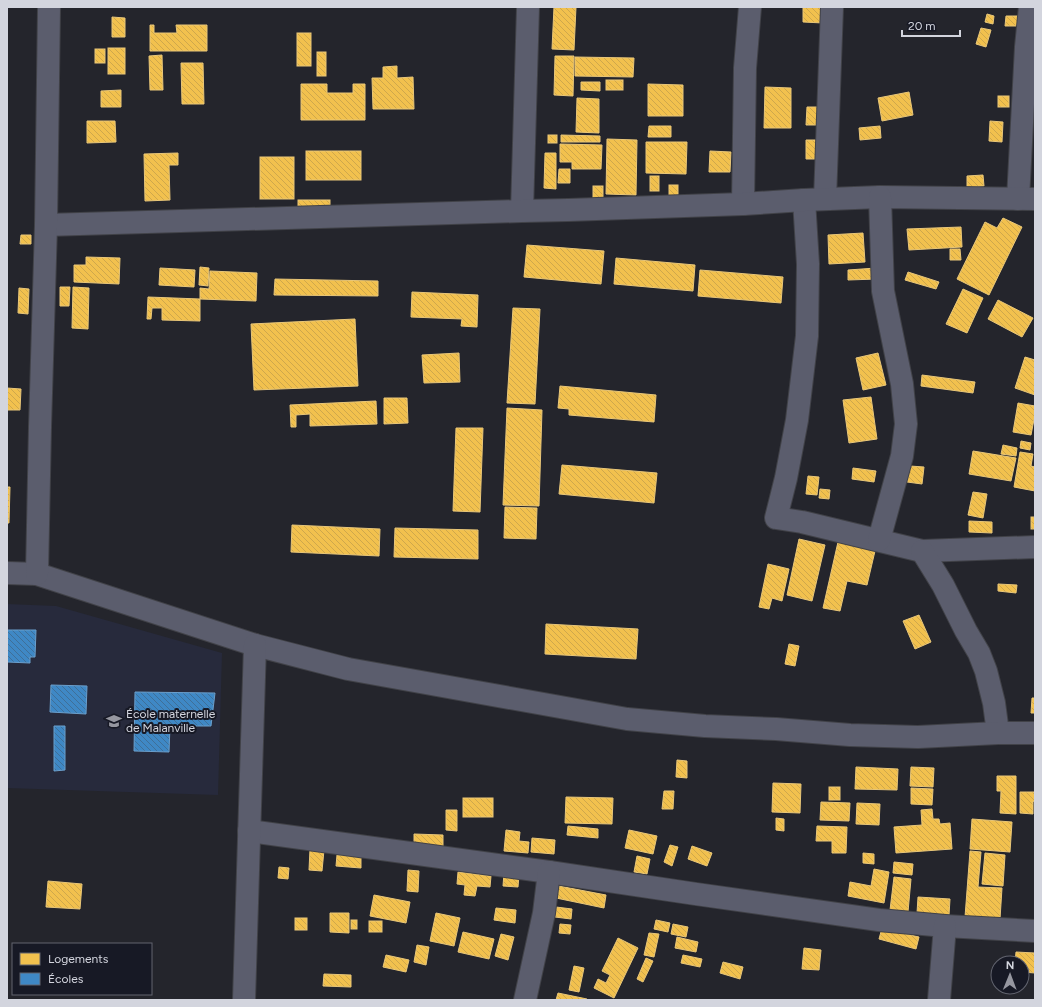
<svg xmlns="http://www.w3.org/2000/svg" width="1042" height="1007" viewBox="0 0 1042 1007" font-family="Figtree,sans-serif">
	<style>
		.built { fill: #272a3c }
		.homes { fill: url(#homes-back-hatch); stroke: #e9c779 }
		.schools { fill: url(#schools-back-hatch); stroke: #6b9fcc }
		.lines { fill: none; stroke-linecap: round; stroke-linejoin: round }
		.minor-casing { stroke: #414248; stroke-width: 24 }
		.minor { stroke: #5b5d6d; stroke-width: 22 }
		.labels { text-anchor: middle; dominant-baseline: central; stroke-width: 4; stroke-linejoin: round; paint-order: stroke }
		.poi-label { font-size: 12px; fill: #d3d5de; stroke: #171925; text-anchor: start }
	</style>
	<defs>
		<pattern id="homes-back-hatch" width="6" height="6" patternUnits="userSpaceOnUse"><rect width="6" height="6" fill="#f2c14e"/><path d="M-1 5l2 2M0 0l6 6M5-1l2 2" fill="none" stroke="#cea74c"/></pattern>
		<pattern id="schools-back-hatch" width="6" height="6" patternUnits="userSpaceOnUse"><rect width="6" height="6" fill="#3f88c5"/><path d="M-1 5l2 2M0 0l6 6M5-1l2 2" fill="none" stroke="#3f6f98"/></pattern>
	</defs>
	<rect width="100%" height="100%" fill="#24252c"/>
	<polygon class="built" points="7,604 56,606 222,653 218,795 7,788"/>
	<g class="homes">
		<polygon points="554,7 576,7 574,50 552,49"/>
		<polygon points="803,7 823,7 823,23 803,22"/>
		<polygon points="987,14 994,16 993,24 985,22"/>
		<polygon points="1006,16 1019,16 1019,26 1005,26"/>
		<polygon points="112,17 125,18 125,37 112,37"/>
		<polygon points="150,25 154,25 154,33 177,33 176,25 207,25 207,51 150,51"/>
		<polygon points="981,28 991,30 986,47 976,44"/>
		<rect x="297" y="33" width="14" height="33"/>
		<rect x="108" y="48" width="17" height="26"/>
		<rect x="95" y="49" width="10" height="14"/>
		<rect x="317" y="52" width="9" height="24"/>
		<polygon points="162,55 163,90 150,90 149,56"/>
		<polygon points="555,56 574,56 573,96 554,95"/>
		<polygon points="575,57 634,58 633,77 575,76"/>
		<polygon points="181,63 203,63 204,104 182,104"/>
		<polygon points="397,66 397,78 413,77 414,109 373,109 372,78 383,78 383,67"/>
		<rect x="606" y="80" width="17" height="10"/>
		<polygon points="581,82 600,82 600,91 581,90"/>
		<polygon points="301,84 327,84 327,93 353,93 353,84 365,84 365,120 301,120"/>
		<polygon points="648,84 683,85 683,116 648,116"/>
		<polygon points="765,87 791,88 791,128 764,128"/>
		<polygon points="121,90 121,107 101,107 101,91"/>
		<polygon points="909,92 913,115 882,121 878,98"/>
		<rect x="998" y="96" width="11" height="11"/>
		<polygon points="577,98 599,99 599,133 576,132"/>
		<polygon points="807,107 821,107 820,125 806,125"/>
		<polygon points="87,121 115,121 116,142 87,143"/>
		<polygon points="990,121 1003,122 1002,142 989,141"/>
		<polygon points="649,126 671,126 671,137 648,137"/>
		<polygon points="880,126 881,138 860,140 859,128"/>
		<rect x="548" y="135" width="9" height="8"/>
		<polygon points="561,135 600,136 600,142 561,142"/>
		<polygon points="607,139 637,140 636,195 606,194"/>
		<polygon points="806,140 818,140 817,159 806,159"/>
		<polygon points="646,142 687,142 686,174 646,173"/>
		<polygon points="560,144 602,145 601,169 572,169 572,162 560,162"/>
		<rect x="306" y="151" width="55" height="29"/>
		<polygon points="710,151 731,152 730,172 709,172"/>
		<polygon points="178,153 178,165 169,165 170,200 145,201 144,154"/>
		<polygon points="545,153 556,153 556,189 544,188"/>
		<rect x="260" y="157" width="34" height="42"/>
		<polygon points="559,169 570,169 570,183 558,183"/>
		<polygon points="983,175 984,186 967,187 967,176"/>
		<rect x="650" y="176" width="9" height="15"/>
		<rect x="669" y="185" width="9" height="12"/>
		<rect x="593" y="186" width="10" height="16"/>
		<rect x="298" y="200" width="32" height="11"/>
		<polygon points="1003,218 1022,227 989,295 957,279 985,222 997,228"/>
		<polygon points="961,227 962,247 909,250 907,229"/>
		<polygon points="863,233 865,262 829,264 828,235"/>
		<polygon points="21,235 31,235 31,244 20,244"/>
		<polygon points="527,245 604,251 601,284 524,277"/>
		<polygon points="950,249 960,249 961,260 950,260"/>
		<polygon points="86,257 120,258 119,284 74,282 74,265 86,265"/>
		<polygon points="616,258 695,265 693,291 614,284"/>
		<polygon points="200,267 209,268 208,286 199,285"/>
		<polygon points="160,268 195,270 194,287 159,285"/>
		<polygon points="876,268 877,279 848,280 848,270"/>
		<polygon points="700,270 783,277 781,303 698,296"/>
		<polygon points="210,271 257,273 256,301 200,299 200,288 209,289"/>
		<polygon points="908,272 939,282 936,289 905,280"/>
		<polygon points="275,279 378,281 378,296 274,295"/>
		<polygon points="60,287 70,287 69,306 60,306"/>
		<polygon points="73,287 89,288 88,329 72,328"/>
		<polygon points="19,288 29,289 28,314 18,313"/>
		<polygon points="963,289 983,298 967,333 946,324"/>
		<polygon points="412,292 478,295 477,327 461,326 462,319 411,317"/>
		<polygon points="148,297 200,299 200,321 162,320 162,308 152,308 151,319 147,319"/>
		<polygon points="998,300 1033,318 1022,337 988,319"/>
		<polygon points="513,308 540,309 535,404 507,403"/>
		<polygon points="355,319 358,386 254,390 251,324"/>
		<polygon points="459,353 460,382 424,383 422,355"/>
		<polygon points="878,353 886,385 863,390 856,358"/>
		<polygon points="1025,357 1035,360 1035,395 1015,388"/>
		<polygon points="922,375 975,382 973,393 921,386"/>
		<polygon points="560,386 656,395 654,422 569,415 569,409 558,408"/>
		<polygon points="7,388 21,389 20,410 7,410"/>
		<polygon points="871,397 877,439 849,443 843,400"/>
		<polygon points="384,398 407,398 408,423 384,424"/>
		<polygon points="376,401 377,424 310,426 310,414 296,415 296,427 291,427 290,405"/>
		<polygon points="1018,403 1035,406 1035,414 1031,435 1013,432"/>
		<polygon points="507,408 542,410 539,506 503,505"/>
		<polygon points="456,428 483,428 480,512 453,511"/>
		<polygon points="1021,441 1031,443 1030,450 1020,448"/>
		<polygon points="1003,445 1017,448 1016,456 1001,454"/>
		<polygon points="973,451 1016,458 1011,481 969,474"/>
		<polygon points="1020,452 1033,454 1031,466 1035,467 1035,491 1014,487"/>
		<polygon points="562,465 657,473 654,503 559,494"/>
		<polygon points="910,466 924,467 922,484 907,482"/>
		<polygon points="853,468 876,471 874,482 852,479"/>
		<polygon points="808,476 819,477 817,495 806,494"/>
		<polygon points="7,487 10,487 9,523 7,523"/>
		<polygon points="820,489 830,490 829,499 819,498"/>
		<polygon points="973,492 987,494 983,518 968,515"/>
		<polygon points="505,507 537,508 536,539 504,538"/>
		<rect x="1031" y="517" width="4" height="12"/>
		<polygon points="969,521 992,522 992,533 969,532"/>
		<polygon points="292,525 380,529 379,556 291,552"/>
		<polygon points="395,528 478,530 478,559 394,557"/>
		<polygon points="799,539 825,545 812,601 787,595"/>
		<polygon points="838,542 875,551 867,585 847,581 840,611 823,608"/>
		<polygon points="768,564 789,569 782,601 772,598 769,609 759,607"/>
		<polygon points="998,584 1017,585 1016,593 998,591"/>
		<polygon points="919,615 931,642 915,649 903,621"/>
		<polygon points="546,624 638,629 636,659 545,654"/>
		<polygon points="789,644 799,646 795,666 785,664"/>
		<polygon points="1032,698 1035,698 1035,713 1031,713"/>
		<polygon points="677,760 687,761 687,778 676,777"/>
		<polygon points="856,767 898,769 897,790 855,789"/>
		<polygon points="911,767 934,768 933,787 910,786"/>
		<polygon points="997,776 1016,776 1016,814 1000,813 1001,791 997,791"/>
		<polygon points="773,783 801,784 800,813 772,812"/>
		<rect x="829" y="787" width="11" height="13"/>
		<polygon points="911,788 933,789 932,805 911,804"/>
		<polygon points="664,791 674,791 673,809 662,809"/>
		<polygon points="1020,792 1035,792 1035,802 1033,801 1033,814 1020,813"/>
		<polygon points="566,797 613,798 612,824 565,823"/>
		<rect x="463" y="798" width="30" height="19"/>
		<polygon points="821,802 850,803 849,821 820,820"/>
		<polygon points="857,803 880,804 879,825 856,824"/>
		<polygon points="932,809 933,819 939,819 940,824 950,823 952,849 896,853 894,827 922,825 921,810"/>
		<polygon points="446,810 457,810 457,831 446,830"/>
		<polygon points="776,818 784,819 784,831 776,830"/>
		<polygon points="972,819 1012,822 1010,852 970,849"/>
		<polygon points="568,826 598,829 598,838 567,835"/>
		<polygon points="817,826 847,827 846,853 832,853 832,841 816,841"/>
		<polygon points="506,830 520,832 519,841 529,842 528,853 504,851"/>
		<polygon points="629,830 657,836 653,854 625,848"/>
		<polygon points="414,834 443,835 443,847 414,847"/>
		<polygon points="532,838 555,840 554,854 531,852"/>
		<polygon points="670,845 678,847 672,866 664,862"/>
		<polygon points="692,846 712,853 707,866 688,859"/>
		<polygon points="310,849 324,850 322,871 309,870"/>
		<polygon points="970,851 981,852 978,887 1002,888 1000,919 965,917"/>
		<polygon points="863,853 874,854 874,864 863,863"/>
		<polygon points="985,853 1005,855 1003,886 982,884"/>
		<polygon points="337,855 361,857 361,868 336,866"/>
		<polygon points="637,856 650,859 647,874 634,872"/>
		<polygon points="894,862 913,864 912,875 893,873"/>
		<polygon points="279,867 289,868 288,879 278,878"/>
		<polygon points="874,869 889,872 884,903 848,896 850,882 871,886"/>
		<polygon points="408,870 419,871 418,892 407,891"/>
		<polygon points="458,872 491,876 490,887 477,886 475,896 464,895 465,885 457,884"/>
		<polygon points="504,873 519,875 518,887 503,886"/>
		<polygon points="894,877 911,879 908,912 890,910"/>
		<polygon points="48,881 82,884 80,909 46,907"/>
		<polygon points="559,886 606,895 604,908 556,898"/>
		<polygon points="374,895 410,902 406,923 370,916"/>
		<polygon points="918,897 950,899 949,915 917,913"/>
		<polygon points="556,907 572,909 571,919 555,917"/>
		<polygon points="496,908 516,910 515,923 494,920"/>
		<polygon points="330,913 349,913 349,933 330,932"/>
		<polygon points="436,913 460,918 454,946 430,941"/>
		<rect x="295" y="918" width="12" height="12"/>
		<rect x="351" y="920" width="6" height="9"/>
		<polygon points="656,920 670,923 668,932 654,929"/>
		<rect x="369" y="921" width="13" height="11"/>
		<polygon points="560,924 571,925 570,934 559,933"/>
		<polygon points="673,924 688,927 686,937 671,934"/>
		<polygon points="882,928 919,937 916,949 879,939"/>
		<polygon points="463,932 494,939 489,959 458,952"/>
		<polygon points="649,933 659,934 654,957 644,955"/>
		<polygon points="501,934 514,937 508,960 495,956"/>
		<polygon points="677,937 698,942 696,952 675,948"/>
		<polygon points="618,938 638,948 614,998 594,988 598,979 606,983 610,975 602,971"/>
		<polygon points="417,945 429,947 426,965 414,962"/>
		<polygon points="804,948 821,950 819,970 802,969"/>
		<polygon points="1016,952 1035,953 1035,973 1022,972 1022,963 1015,963"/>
		<polygon points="386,955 409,960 406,972 383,967"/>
		<polygon points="683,955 702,959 700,967 681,963"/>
		<polygon points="646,958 653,961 643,982 637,979"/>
		<polygon points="723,962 743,967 740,979 720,973"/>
		<polygon points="574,966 584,968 579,992 569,990"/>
		<polygon points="324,974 351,975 351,987 323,986"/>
		<polygon points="558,993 587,999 587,1000 556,1000"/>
	</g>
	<g class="schools">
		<polygon points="7,630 36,630 35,657 30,657 30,663 7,662"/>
		<polygon points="51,685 87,686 86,714 50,712"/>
		<polygon points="135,692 215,693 211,726 170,726 169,752 134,751"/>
		<polygon points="54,726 65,726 65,770 54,771"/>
	</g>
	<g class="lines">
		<defs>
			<g id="minor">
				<polyline points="825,199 832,7"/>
				<polyline points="1018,199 1026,47 1030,7"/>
				<polyline points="804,200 808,264 807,336 797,420 786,478 776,518 802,522 922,551 1035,547"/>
				<polyline points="743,204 745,68 750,7"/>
				<polyline points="522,211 528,7"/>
				<polyline points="46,225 522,211 568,210 743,204 804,200 880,197 1035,199"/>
				<polyline points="879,540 902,456 906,424 902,384 883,291 880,197"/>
				<polyline points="922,551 943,585 966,631 979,653 986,671 994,703 998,733"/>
				<polyline points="7,573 37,574 255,645 348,669 627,719 705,726 776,729 850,735 918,737 998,733 1035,733"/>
				<polyline points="37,574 40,427 46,225 49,7"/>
				<polyline points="249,831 549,872 696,894 879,920 945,926 1035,931"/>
				<polyline points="244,1000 255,645"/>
				<polyline points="525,1000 544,913 549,872"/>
				<polyline points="939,1000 945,926"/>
			</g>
		</defs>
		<use href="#minor" class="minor-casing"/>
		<use href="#minor" class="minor"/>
	</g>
	<defs>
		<symbol id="school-bare" viewBox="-9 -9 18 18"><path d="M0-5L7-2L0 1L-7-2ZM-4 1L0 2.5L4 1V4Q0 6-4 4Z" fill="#9697a0" stroke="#171925" stroke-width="2.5" paint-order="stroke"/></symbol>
	</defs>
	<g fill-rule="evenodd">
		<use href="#school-bare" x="103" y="710" width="22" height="22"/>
	</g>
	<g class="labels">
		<g class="poi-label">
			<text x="126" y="714">École maternelle<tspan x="126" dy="14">de Malanville</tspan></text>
		</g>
	</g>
	<rect width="1042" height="1007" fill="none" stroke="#d3d5de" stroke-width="16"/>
	<rect x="12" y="943" width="140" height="52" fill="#171925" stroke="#62646f"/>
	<rect x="20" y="953" width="20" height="12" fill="#f2c14e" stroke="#62646f"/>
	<text x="48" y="963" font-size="12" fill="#d3d5de">Logements</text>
	<rect x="20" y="973" width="20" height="12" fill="#3f88c5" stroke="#62646f"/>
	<text x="48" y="983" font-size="12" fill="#d3d5de">Écoles</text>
	<g transform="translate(1010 975) rotate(1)"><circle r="19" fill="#171925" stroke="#62646f"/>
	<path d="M0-3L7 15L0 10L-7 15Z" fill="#9697a0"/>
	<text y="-6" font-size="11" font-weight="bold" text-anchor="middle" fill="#d3d5de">N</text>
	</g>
	<path d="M902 30v6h58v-6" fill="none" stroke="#d3d5de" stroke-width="2"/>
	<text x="908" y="30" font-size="12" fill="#d3d5de" stroke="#171925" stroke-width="3" paint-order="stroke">20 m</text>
</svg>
